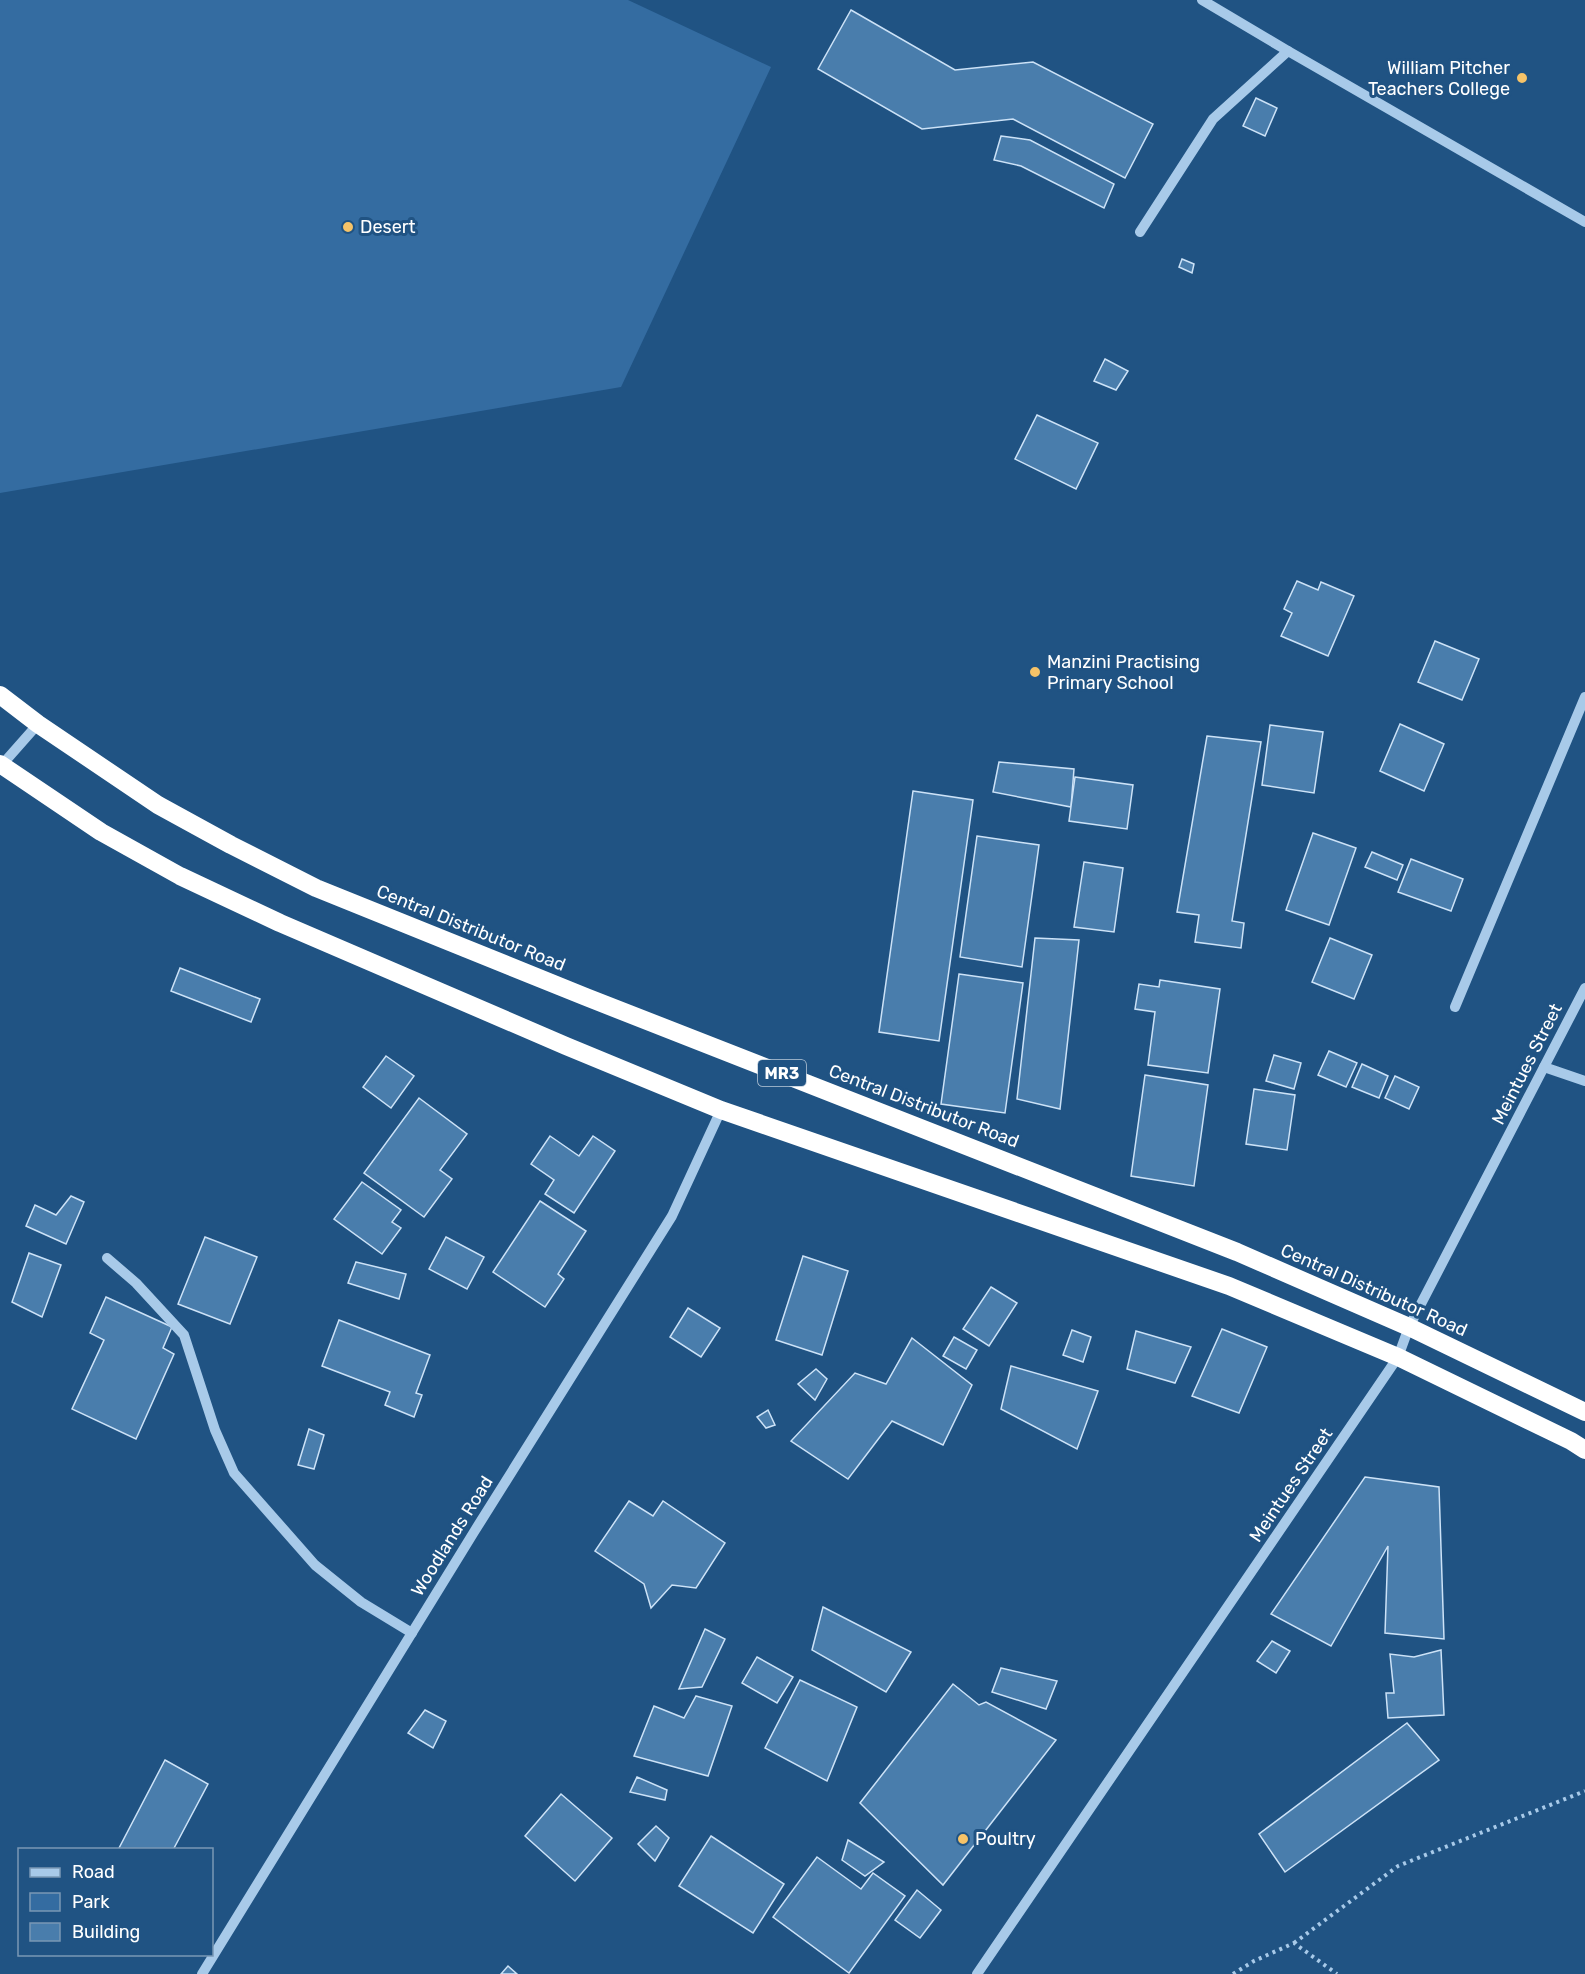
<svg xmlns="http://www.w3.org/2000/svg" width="1585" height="1974" viewBox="0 0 1585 1974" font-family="Rubik,sans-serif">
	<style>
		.green { fill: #346ca1 }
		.building { fill: #497dac; stroke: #cce2f7; stroke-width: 1.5 }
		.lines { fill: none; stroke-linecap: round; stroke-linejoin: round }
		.path { stroke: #a8cae9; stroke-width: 4; stroke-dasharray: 3 4.5; stroke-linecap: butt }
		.minor { stroke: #a8cae9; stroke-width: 10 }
		.highway { stroke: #fff; stroke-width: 18 }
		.poi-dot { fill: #f6c368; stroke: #205383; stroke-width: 2 }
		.labels { text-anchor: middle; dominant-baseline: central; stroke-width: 6; stroke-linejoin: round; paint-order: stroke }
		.shield { fill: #205383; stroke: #bccbda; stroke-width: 1.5 }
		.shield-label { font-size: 16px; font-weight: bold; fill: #fff }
		.poi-label { font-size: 18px; fill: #fff; stroke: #205383; text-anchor: start }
		.street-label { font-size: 18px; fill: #fff; stroke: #205383 }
	</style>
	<rect width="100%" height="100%" fill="#205383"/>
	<polygon class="green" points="0,0 628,0 771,67 621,387 0,493"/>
	<g class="building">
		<polygon points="851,10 955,70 1033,62 1153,124 1125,178 1013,119 922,129 818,69"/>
		<polygon points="1256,98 1277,108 1265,136 1243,126"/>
		<polygon points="1001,136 1030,140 1114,184 1104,208 1021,166 994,160"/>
		<polygon points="1182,259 1194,264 1192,273 1179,267"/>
		<polygon points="1105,359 1128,371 1116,390 1094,381"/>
		<polygon points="1037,415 1098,443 1076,489 1015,459"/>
		<polygon points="1297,581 1318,590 1321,582 1354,596 1328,656 1281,636 1292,613 1284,609"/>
		<polygon points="1435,641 1479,659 1462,700 1418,682"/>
		<polygon points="1400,724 1444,744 1424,791 1380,771"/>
		<polygon points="1270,725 1323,732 1314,793 1262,785"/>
		<polygon points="1207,736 1261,742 1232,921 1244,923 1241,948 1195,942 1199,915 1177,912"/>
		<polygon points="999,762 1074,769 1071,807 993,792"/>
		<polygon points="1075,777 1133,785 1127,829 1069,821"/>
		<polygon points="913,791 973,800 939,1041 879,1032"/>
		<polygon points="1313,833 1356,848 1329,925 1286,910"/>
		<polygon points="977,836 1039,845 1022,967 960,957"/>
		<polygon points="1372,852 1403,865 1397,880 1365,867"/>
		<polygon points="1411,859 1463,879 1451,911 1398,892"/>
		<polygon points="1084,862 1123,868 1114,932 1074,927"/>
		<polygon points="1035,938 1079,940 1060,1109 1017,1099"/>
		<polygon points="1330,938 1372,955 1354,999 1312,982"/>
		<polygon points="180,968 260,999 251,1022 171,991"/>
		<polygon points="959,974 1023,983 1005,1113 941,1104"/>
		<polygon points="1160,980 1220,989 1208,1073 1148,1065 1155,1012 1135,1009 1139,984 1159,987"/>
		<polygon points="1329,1051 1357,1063 1346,1087 1318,1075"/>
		<polygon points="1274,1055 1301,1063 1294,1089 1266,1081"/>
		<polygon points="386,1056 414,1076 391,1108 363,1087"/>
		<polygon points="1362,1064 1388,1076 1379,1098 1352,1087"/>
		<polygon points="1145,1075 1208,1085 1194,1186 1131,1176"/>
		<polygon points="1395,1076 1419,1087 1409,1109 1385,1098"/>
		<polygon points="1254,1089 1295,1095 1287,1150 1246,1144"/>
		<polygon points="419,1098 467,1134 440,1170 452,1179 424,1217 364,1173"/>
		<polygon points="550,1136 579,1156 593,1136 615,1151 574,1213 545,1194 554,1180 531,1164"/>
		<polygon points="362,1182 401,1210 392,1222 401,1228 382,1254 334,1219"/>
		<polygon points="71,1196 84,1202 66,1244 26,1226 35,1205 56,1215"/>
		<polygon points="540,1201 586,1231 558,1274 564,1279 545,1307 493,1272"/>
		<polygon points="205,1237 257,1257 230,1324 178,1304"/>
		<polygon points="446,1237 484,1257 467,1289 429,1269"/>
		<polygon points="29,1253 61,1265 42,1317 12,1302"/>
		<polygon points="803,1256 848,1271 822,1355 776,1340"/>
		<polygon points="356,1262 406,1274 399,1299 348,1283"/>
		<polygon points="991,1287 1017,1303 989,1346 963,1329"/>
		<polygon points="106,1297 172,1327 163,1348 174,1354 136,1439 72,1409 104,1340 90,1333"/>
		<polygon points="688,1308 720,1328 701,1357 670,1337"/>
		<polygon points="339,1320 430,1355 416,1393 422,1395 414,1417 385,1405 390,1392 322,1366"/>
		<polygon points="1222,1329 1267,1347 1239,1413 1192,1396"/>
		<polygon points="1072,1330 1091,1337 1083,1362 1063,1355"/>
		<polygon points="1136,1331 1191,1347 1175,1383 1127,1369"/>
		<polygon points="954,1337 977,1350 966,1369 943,1356"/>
		<polygon points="912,1338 972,1385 943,1445 892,1421 848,1479 791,1441 855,1373 886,1384"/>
		<polygon points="1011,1366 1098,1391 1077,1449 1001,1409"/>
		<polygon points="816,1369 827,1379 815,1400 798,1384"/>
		<polygon points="768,1410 775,1425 766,1428 757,1417"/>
		<polygon points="309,1429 324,1435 314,1469 298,1465"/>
		<polygon points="1365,1477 1439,1487 1444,1639 1385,1633 1388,1546 1331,1646 1271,1614"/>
		<polygon points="629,1501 653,1516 663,1501 725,1543 696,1588 672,1585 651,1608 644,1584 595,1551"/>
		<polygon points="823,1607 911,1652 886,1692 812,1650"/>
		<polygon points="705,1629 725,1639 702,1687 679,1689"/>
		<polygon points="1272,1641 1290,1651 1276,1673 1257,1661"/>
		<polygon points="1441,1650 1444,1715 1388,1718 1386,1693 1394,1693 1390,1654 1414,1657"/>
		<polygon points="757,1657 793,1677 777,1703 742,1683"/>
		<polygon points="1001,1668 1057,1681 1046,1709 992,1692"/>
		<polygon points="800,1680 857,1707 827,1781 765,1748"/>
		<polygon points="953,1684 979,1705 986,1702 1056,1740 943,1885 860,1803"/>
		<polygon points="696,1696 732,1706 708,1776 634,1756 654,1706 684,1718"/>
		<polygon points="425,1710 446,1721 433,1748 408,1733"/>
		<polygon points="1407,1723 1439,1760 1285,1872 1259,1834"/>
		<polygon points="165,1760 208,1784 173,1850 118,1850"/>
		<polygon points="637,1777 667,1790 665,1800 630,1792"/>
		<polygon points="561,1794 612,1838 575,1881 525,1836"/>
		<polygon points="656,1826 669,1838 655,1861 638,1844"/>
		<polygon points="711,1836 784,1884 753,1933 679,1886"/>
		<polygon points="848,1840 884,1862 865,1876 842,1860"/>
		<polygon points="817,1857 861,1889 873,1873 905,1896 849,1973 773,1917"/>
		<polygon points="917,1890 941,1910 920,1938 895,1920"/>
		<polygon points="508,1966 517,1974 501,1974"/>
	</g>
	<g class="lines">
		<g class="path">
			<polyline points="1294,1943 1398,1866 1585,1791"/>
			<polyline points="1233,1974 1254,1961 1294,1943 1337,1974"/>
		</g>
		<g class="minor">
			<polyline points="1202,0 1288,51 1585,222"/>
			<polyline points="1140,232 1213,119 1288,51"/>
			<polyline points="0,767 38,724"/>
			<polyline points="1455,1007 1585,697"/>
			<polyline points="1544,1067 1585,1081"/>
			<polyline points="107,1258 136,1283 184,1335 215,1430 234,1473 315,1565 361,1602 412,1633"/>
			<polyline points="202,1974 474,1532 672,1216 721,1110"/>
			<polyline points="977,1974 1398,1357 1409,1327 1585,988"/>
		</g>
		<g class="highway">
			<polyline points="0,695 38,724 158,805 231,845 316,888 586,997 1237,1252 1409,1327 1585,1412"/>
			<polyline points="0,764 101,832 180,876 280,923 566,1046 721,1110 1229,1286 1398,1357 1571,1441 1585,1450"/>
		</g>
	</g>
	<g class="poi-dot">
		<circle cx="1522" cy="78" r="6"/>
		<circle cx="348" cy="227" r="6"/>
		<circle cx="1035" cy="672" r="6"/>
		<circle cx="963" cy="1839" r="6"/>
	</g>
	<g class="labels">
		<rect class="shield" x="758" y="1060" width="48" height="26" rx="4.5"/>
		<g class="shield-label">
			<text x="782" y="1073">MR3</text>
		</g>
		<g class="poi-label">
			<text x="1510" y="68" text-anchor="end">William Pitcher<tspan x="1510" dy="21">Teachers College</tspan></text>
			<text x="360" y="227">Desert</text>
			<text x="1047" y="662">Manzini Practising<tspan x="1047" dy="21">Primary School</tspan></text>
			<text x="975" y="1839">Poultry</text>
		</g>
		<g class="street-label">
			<text transform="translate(471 928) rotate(22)">Central Distributor Road</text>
			<text transform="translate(1527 1064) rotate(-63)">Meintues Street</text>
			<text transform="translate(924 1106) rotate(21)">Central Distributor Road</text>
			<text transform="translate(1374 1290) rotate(24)">Central Distributor Road</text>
			<text transform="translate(1291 1485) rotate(-56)">Meintues Street</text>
			<text transform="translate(452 1536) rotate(-58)">Woodlands Road</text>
		</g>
	</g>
	<rect x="18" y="1848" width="195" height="108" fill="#205383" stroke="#7998b5" stroke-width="1.5"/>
	<rect x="30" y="1868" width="30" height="9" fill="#a8cae9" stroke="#7998b5" stroke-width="1.5"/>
	<text x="72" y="1878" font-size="18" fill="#ffffff">Road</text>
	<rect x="30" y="1893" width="30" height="18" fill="#346ca1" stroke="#7998b5" stroke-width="1.5"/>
	<text x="72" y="1908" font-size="18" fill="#ffffff">Park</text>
	<rect x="30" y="1923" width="30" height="18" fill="#497dac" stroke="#7998b5" stroke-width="1.5"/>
	<text x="72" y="1938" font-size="18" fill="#ffffff">Building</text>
</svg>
